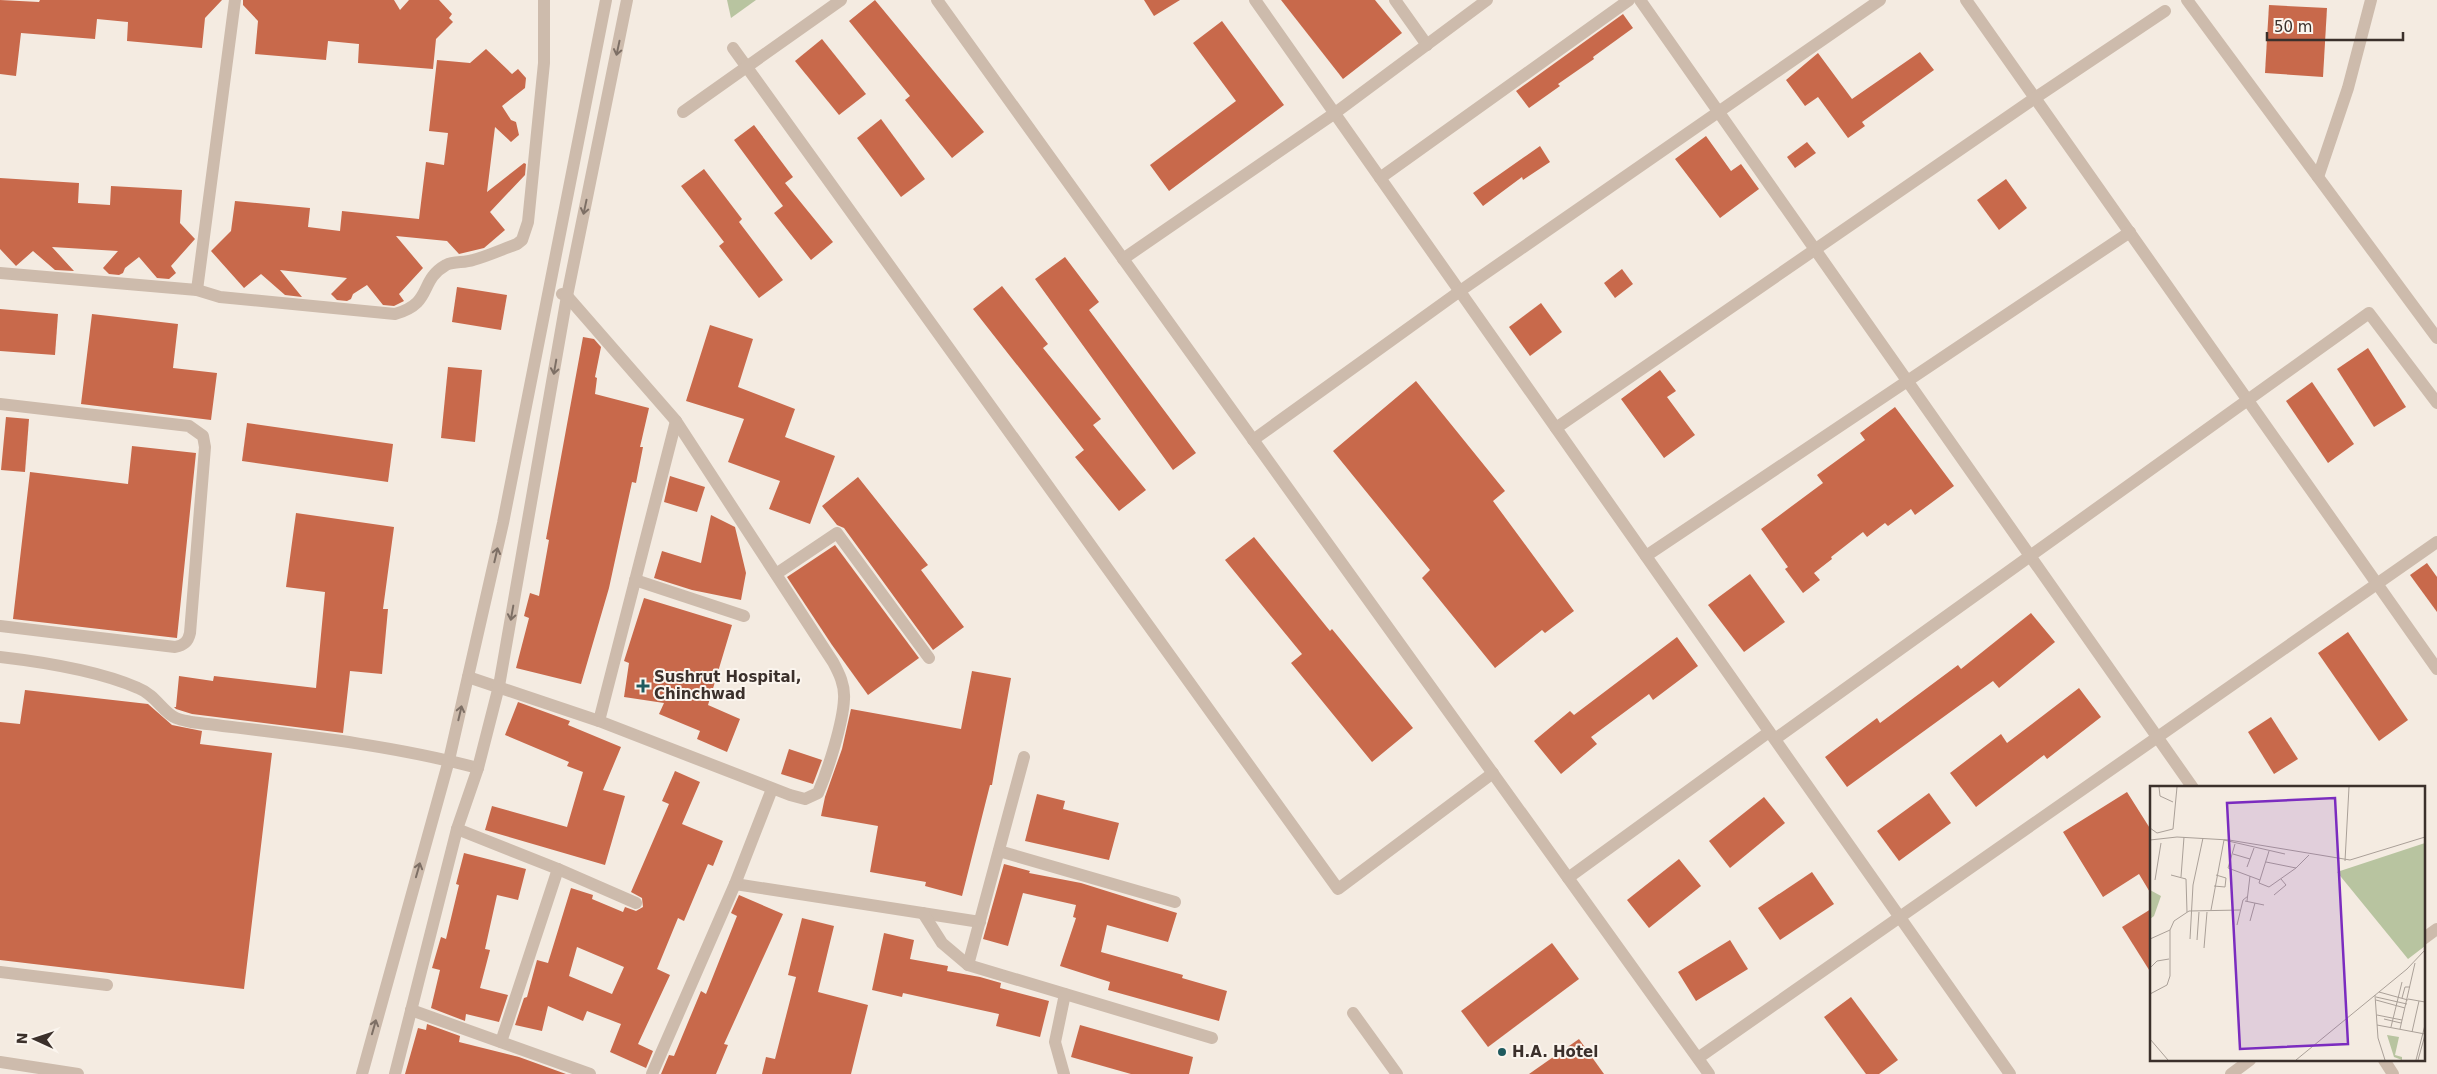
<svg xmlns="http://www.w3.org/2000/svg" width="2437" height="1074" viewBox="0 0 2437 1074" font-family="'DejaVu Sans',sans-serif">
	<style>
		.green { fill: #b8c4a0 }
		.building { fill: #c8694b; fill-rule: evenodd }
		.lines { fill: none; stroke-linecap: round; stroke-linejoin: round }
		.minor { stroke: #cdbbac; stroke-width: 12 }
		.oneway { stroke: #7d6f65 }
		.poi-dot { fill: #1f5a5e; stroke: #fbf5ee; stroke-width: 2 }
		.labels { text-anchor: middle; dominant-baseline: central; stroke-width: 4; stroke-linejoin: round; paint-order: stroke }
		.poi-label { font-size: 15px; font-weight: bold; fill: #3b302b; stroke: #fbf5ee; text-anchor: start }
		.inset-road { fill: none; stroke: #aaa098; stroke-width: 1 }
		.view { fill: #7b2cbf; fill-opacity: 0.15; stroke: #7b2cbf; stroke-width: 2.5 }
		.inset-edge { fill: none; stroke: #3b302b; stroke-width: 2.5 }
	</style>
	<rect width="100%" height="100%" fill="#f4ebe1"/>
	<polygon class="green" points="727,0 756,0 731,18"/>
	<g class="building">
		<polygon points="0,0 39,2 40,0 222,0 205,18 202,48 127,41 128,22 97,19 95,39 21,33 16,76 0,74"/>
		<polygon points="243,0 394,0 400,10 409,0 439,0 452,14 449,18 453,22 436,39 433,69 358,63 359,44 328,41 326,60 255,54 258,21 243,5"/>
		<polygon points="875,0 984,132 952,158 905,100 910,96 849,21"/>
		<polygon points="1144,0 1180,0 1154,16"/>
		<polygon points="1281,0 1375,0 1402,33 1343,79"/>
		<polygon points="2269,5 2327,8 2323,77 2265,73"/>
		<polygon points="1623,14 1633,28 1593,57 1594,59 1558,84 1560,86 1529,108 1516,91"/>
		<polygon points="1222,21 1284,105 1169,191 1150,165 1236,101 1193,43"/>
		<polygon points="822,39 866,94 839,115 795,61"/>
		<polygon points="486,49 512,74 518,69 526,78 525,88 502,106 511,120 516,122 519,135 511,142 495,127 487,192 524,163 526,164 525,175 490,212 505,230 484,248 459,254 447,241 396,236 423,268 399,294 404,301 394,306 383,305 367,285 353,294 351,299 347,301 337,300 331,294 347,278 280,270 302,297 285,295 261,274 244,288 211,251 231,231 235,201 310,208 308,227 340,231 342,211 419,219 426,162 444,165 448,133 429,131 437,60 470,63"/>
		<polygon points="1920,52 1934,70 1862,122 1865,126 1848,138 1818,97 1805,106 1786,80 1818,53 1852,99"/>
		<polygon points="881,119 925,179 901,197 857,138"/>
		<polygon points="754,125 793,177 785,183 833,242 811,260 774,213 783,206 734,140"/>
		<polygon points="1706,136 1731,171 1741,164 1759,189 1720,218 1675,159"/>
		<polygon points="1807,142 1816,153 1795,168 1787,157"/>
		<polygon points="1540,146 1550,162 1523,180 1522,177 1483,206 1473,193"/>
		<polygon points="704,169 742,219 739,222 783,280 759,298 719,246 724,242 681,186"/>
		<polygon points="0,178 79,183 78,203 110,205 111,186 182,190 180,223 195,239 171,266 176,273 169,279 157,278 139,257 125,268 123,273 119,275 109,274 103,268 118,251 52,247 74,271 55,270 33,251 16,266 0,249"/>
		<polygon points="2006,179 2027,208 1999,230 1977,200"/>
		<polygon points="1065,257 1099,302 1089,310 1196,453 1173,470 1035,279"/>
		<polygon points="1622,269 1633,284 1615,298 1604,283"/>
		<polygon points="1002,286 1048,344 1043,348 1101,419 1093,425 1146,490 1119,511 1075,457 1084,450 973,309"/>
		<polygon points="457,287 507,295 501,330 452,322"/>
		<polygon points="1541,303 1562,332 1530,356 1509,327"/>
		<polygon points="0,309 58,314 55,355 0,351"/>
		<polygon points="92,314 178,324 173,368 217,373 211,420 81,404"/>
		<polygon points="710,325 753,339 738,387 795,409 785,437 835,456 810,524 769,509 780,481 728,462 744,419 686,401"/>
		<polygon points="583,337 594,339 601,347 595,377 597,378 595,394 649,408 640,447 643,447 636,483 632,482 609,588 581,684 516,668 529,618 524,616 530,593 539,596 549,540 546,539"/>
		<polygon points="2368,348 2406,407 2374,427 2337,369"/>
		<polygon points="448,367 482,370 475,442 441,438"/>
		<polygon points="1660,370 1676,391 1667,397 1695,435 1664,458 1621,399"/>
		<polygon points="1416,381 1505,491 1493,501 1574,611 1545,633 1542,630 1495,668 1422,578 1430,570 1333,451"/>
		<polygon points="2312,382 2354,444 2328,463 2286,401"/>
		<polygon points="1895,407 1954,486 1915,515 1911,509 1888,526 1885,523 1867,537 1863,532 1831,557 1832,559 1814,573 1820,580 1803,593 1785,569 1788,567 1761,529 1823,483 1817,475 1865,440 1860,433"/>
		<polygon points="6,417 29,419 25,472 1,470"/>
		<polygon points="247,423 393,444 388,482 242,461"/>
		<polygon points="132,446 196,453 177,638 13,619 30,472 128,484"/>
		<polygon points="670,476 705,487 697,512 664,502"/>
		<polygon points="858,477 928,565 921,570 964,627 933,650 844,528 837,525 822,506"/>
		<polygon points="296,513 394,527 383,609 388,609 382,674 350,671 343,733 192,714 176,709 174,707 176,707 179,676 213,681 214,676 316,688 325,592 286,587"/>
		<polygon points="711,515 735,527 746,573 741,600 692,590 654,578 662,551 701,563"/>
		<polygon points="1254,537 1330,631 1332,629 1413,728 1372,762 1291,663 1302,654 1225,560"/>
		<polygon points="835,545 919,658 868,695 832,645 787,577"/>
		<polygon points="2427,563 2437,577 2437,612 2410,575"/>
		<polygon points="1750,574 1785,622 1744,652 1708,605"/>
		<polygon points="644,598 732,625 708,705 740,719 727,752 697,739 700,731 659,714 664,703 624,697 629,663 624,661"/>
		<polygon points="2031,613 2055,642 1999,688 1993,681 1847,787 1825,757 1877,718 1880,723 1958,665 1961,669"/>
		<polygon points="2348,632 2408,720 2379,741 2318,653"/>
		<polygon points="1677,637 1698,666 1653,700 1649,694 1591,737 1597,744 1561,774 1534,741 1570,711 1574,715"/>
		<polygon points="972,671 1011,678 992,785 990,785 962,896 925,886 926,882 870,872 878,826 821,816 825,797 842,749 851,709 961,729"/>
		<polygon points="2079,688 2101,717 2047,759 2044,755 1976,807 1950,773 2001,734 2007,743"/>
		<polygon points="25,690 148,704 172,725 202,731 200,744 272,753 244,989 0,960 0,722 20,724"/>
		<polygon points="518,702 570,721 568,725 621,747 603,790 625,796 605,865 485,830 492,806 567,827 583,772 567,766 569,762 505,735"/>
		<polygon points="2271,717 2298,759 2274,774 2248,732"/>
		<polygon points="789,749 822,760 813,784 781,774"/>
		<path d="M675 771 700 782 682 824 723 841 713 866 708 864 684 921 678 918 657 969 670 975 638 1044 653 1051 646 1068 610 1052 621 1024 587 1011 583 1021 548 1006 542 1031 515 1025 524 998 527 997 537 960 548 963 571 888 593 895 592 899 623 912 625 907 636 911 643 907 642 898 631 892 669 804 662 801ZM577 947 624 967 612 994 569 976Z"/>
		<polygon points="2127,792 2151,830 2151,894 2139,874 2103,897 2063,832"/>
		<polygon points="1929,793 1951,823 1899,861 1877,831"/>
		<polygon points="1037,794 1065,801 1063,809 1119,823 1109,860 1025,841"/>
		<polygon points="1764,797 1785,823 1730,868 1709,841"/>
		<polygon points="464,853 526,869 518,900 497,895 485,949 490,950 480,988 508,995 499,1022 466,1014 465,1021 431,1008 440,970 432,968 441,937 446,939 459,885 456,884"/>
		<polygon points="1679,859 1701,886 1649,928 1627,900"/>
		<polygon points="1004,864 1030,871 1029,873 1081,883 1177,913 1168,942 1107,925 1101,952 1183,975 1182,978 1227,991 1219,1021 1108,990 1110,982 1060,966 1076,918 1073,917 1076,905 1023,893 1008,946 983,939"/>
		<polygon points="1812,872 1834,904 1780,940 1758,908"/>
		<polygon points="739,895 783,914 724,1044 728,1045 716,1074 661,1074 669,1055 674,1056 701,991 706,994 737,916 731,913"/>
		<polygon points="2151,909 2151,973 2122,927"/>
		<polygon points="802,918 834,926 818,992 868,1005 851,1074 762,1074 766,1057 775,1059 796,977 788,975"/>
		<polygon points="884,933 914,940 910,959 948,966 947,971 980,977 1001,983 1000,988 1049,1001 1040,1037 996,1026 999,1014 903,993 902,997 872,990"/>
		<polygon points="1730,940 1748,969 1696,1001 1678,972"/>
		<polygon points="1552,943 1579,979 1488,1047 1461,1011"/>
		<polygon points="1851,997 1898,1060 1879,1074 1866,1074 1824,1017"/>
		<polygon points="427,1024 460,1036 459,1042 519,1057 566,1074 405,1074 418,1028 426,1030"/>
		<polygon points="1080,1025 1193,1057 1189,1074 1131,1074 1071,1057"/>
		<polygon points="1579,1039 1604,1074 1529,1074"/>
	</g>
	<g class="lines">
		<g class="minor">
			<polyline points="937,0 1709,1074"/>
			<polyline points="1255,0 2010,1074"/>
			<polyline points="1395,0 1427,45"/>
			<polyline points="1640,0 2193,788"/>
			<polyline points="1966,0 2437,669"/>
			<polyline points="2187,0 2437,338"/>
			<polyline points="733,48 1338,889 1493,773"/>
			<polyline points="683,112 841,0"/>
			<polyline points="2318,177 2348,88 2371,0"/>
			<polyline points="1380,178 1629,0"/>
			<polyline points="1123,259 1335,113 1487,0"/>
			<polyline points="0,273 197,290 235,0"/>
			<path d="M197 290 220 297 395 314C434 303 418 281 446 265 454 261 464 263 473 260 488 256 503 249 517 244L522 240 528 222 544 63V0"/>
			<path d="M0 404 189 426 203 436 205 447 190 633C188 642 184 645 175 647L0 626"/>
			<polyline points="1556,428 2035,98 2165,11"/>
			<polyline points="1253,440 1460,291 1880,0"/>
			<polyline points="1646,556 2130,232"/>
			<polyline points="776,574 837,533 929,658"/>
			<polyline points="635,580 744,616"/>
			<path d="M0 657C43 662 99 671 138 688 156 695 163 713 176 718 181 720 187 721 191 722 287 734 384 743 478 768"/>
			<path d="M468 677 599 721 790 795 805 799 818 793C828 770 843 723 844 699 845 685 839 673 833 662L676 421 567 296 562 294"/>
			<polyline points="599,721 676,421"/>
			<polyline points="1775,739 2369,313 2437,403"/>
			<polyline points="457,829 558,869 636,903"/>
			<polyline points="999,851 1175,902"/>
			<polyline points="1568,878 1769,732"/>
			<polyline points="735,884 980,922"/>
			<polyline points="923,913 942,943 968,965 1212,1038"/>
			<polyline points="2423,939 2437,929"/>
			<polyline points="968,965 1024,757"/>
			<polyline points="0,972 107,985"/>
			<polyline points="411,1010 590,1074"/>
			<polyline points="1353,1013 1397,1074"/>
			<polyline points="501,1042 558,869"/>
			<polyline points="1698,1058 2437,542"/>
			<polyline points="2384,1060 2393,1074"/>
			<polyline points="0,1062 78,1074"/>
			<polyline points="362,1074 449,760 503,523 606,0"/>
			<polyline points="395,1074 457,829 478,768 499,686 567,296 627,0"/>
			<polyline points="652,1074 735,884 772,789"/>
			<polyline points="1064,1074 1055,1042 1065,994"/>
			<polyline points="2231,1074 2250,1060"/>
		</g>
	</g>
	<defs><path id="oneway-shaft" d="M-6 0H5M1.5-3L5.5 0L1.5 3" fill="none" stroke-width="1.6" stroke-linecap="round" stroke-linejoin="round" transform="scale(1.25)"/></defs>
	<g class="oneway">
		<use href="#oneway-shaft" transform="translate(618 48) rotate(102)"/>
		<use href="#oneway-shaft" transform="translate(585 207) rotate(102)"/>
		<use href="#oneway-shaft" transform="translate(555 367) rotate(100)"/>
		<use href="#oneway-shaft" transform="translate(496 555) rotate(-77)"/>
		<use href="#oneway-shaft" transform="translate(512 613) rotate(100)"/>
		<use href="#oneway-shaft" transform="translate(460 713) rotate(-77)"/>
		<use href="#oneway-shaft" transform="translate(418 870) rotate(-74)"/>
		<use href="#oneway-shaft" transform="translate(374 1027) rotate(-74)"/>
	</g>
	<g class="poi-dot">
		<path d="M640.5 678.5h5v5h5v5h-5v5h-5v-5h-5v-5h5z"/>
		<circle cx="1502" cy="1052" r="5"/>
	</g>
	<g class="labels">
		<g class="poi-label">
			<text x="654" y="677">Sushrut Hospital,<tspan x="654" dy="17">Chinchwad</tspan></text>
			<text x="1512" y="1052">H.A. Hotel</text>
		</g>
	</g>
	<g transform="translate(2150 786)">
		<rect width="275" height="275" fill="#f4ebe1"/>
		<path d="M275 57V160L258 173 187 86ZM0 104 11 110 4 130 0 133ZM237 249 249 251 245 269 252 271V274L244 271Z" fill="#b8c4a0"/>
		<path class="inset-road" d="M9 1 10 10 23 16M0 42 7 47 23 43 27 1M0 54 27 51 79 54 200 74 275 51M74 54 135 68M85 58 78 82 110 94M119 65 109 97 119 101 146 82 159 69M83 68 100 73M195 75 199 1M116 76 146 82M97 81 104 62M21 89 36 93 37 126M31 91 34 51M5 94 11 57M64 100 75 101 76 92 66 89M124 109 136 99 131 93M95 115 114 119M97 115 100 90M61 124 74 54M100 135 105 117M87 139 93 114 98 110M0 153 20 144M40 153 43 99 53 52M47 154 49 126M54 162 57 126M0 182 7 175 19 173M229 206 258 214M0 208 17 199 20 190V144L24 135 39 125 90 124M225 209 228 252 235 274M226 211 257 218M252 212 255 201H260M258 213 275 216M226 214 255 222M227 229 252 234M234 233 251 237M227 239 275 248M241 241 252 196M250 243 265 177M262 246 269 215M0 253 18 274M146 274 257 183 275 164M266 274 275 239M268 274 275 249"/>
		<path class="view" d="M185 12 198 258 90 263 77 17Z"/>
		<rect width="275" height="275" class="inset-edge"/>
	</g>
	<g transform="translate(35 1039) rotate(273)" stroke="#fbf5ee" stroke-width="4" paint-order="stroke">
	<path d="M0-4L9 19L0 12L-9 19Z" fill="#3b302b"/>
	<text y="-8" font-size="14" font-weight="bold" text-anchor="middle" fill="#3b302b">N</text>
	</g>
	<path d="M2267 32v8h136v-8" fill="none" stroke="#3b302b" stroke-width="2.5"/>
	<text x="2274" y="32" font-size="15" fill="#3b302b" stroke="#fbf5ee" stroke-width="4" paint-order="stroke">50 m</text>
</svg>
